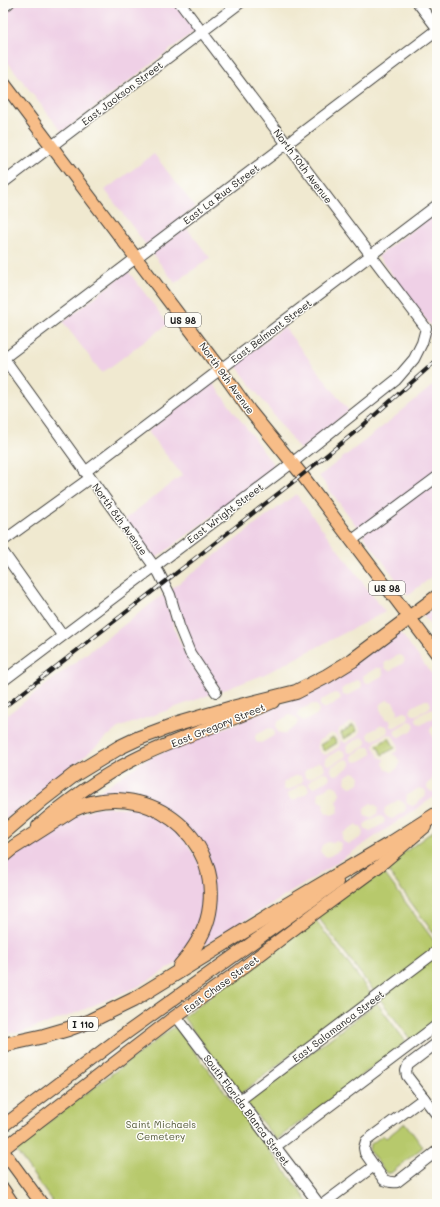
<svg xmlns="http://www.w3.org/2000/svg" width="440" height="1207" viewBox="0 0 440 1207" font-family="Mali,sans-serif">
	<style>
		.built { fill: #efd0e6; fill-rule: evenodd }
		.green { fill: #b7c96c; stroke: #6a7244 }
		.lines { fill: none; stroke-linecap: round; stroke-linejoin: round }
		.minor-casing { stroke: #3c3b37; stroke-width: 12 }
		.major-casing { stroke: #3c3b37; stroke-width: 14 }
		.highway-casing { stroke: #3c3b37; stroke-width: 16 }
		.minor { stroke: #fff; stroke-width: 10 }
		.major { stroke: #f7bd88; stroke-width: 12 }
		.highway { stroke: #f7bd88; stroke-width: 14 }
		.rail-casing { stroke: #1c1c1c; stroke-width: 4 }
		.rail { stroke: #fdfcf7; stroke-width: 2.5; stroke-dasharray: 8; stroke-linecap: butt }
		.labels { text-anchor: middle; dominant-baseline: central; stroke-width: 3; stroke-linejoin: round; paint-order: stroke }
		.shield { fill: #fdfcf7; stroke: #605f5e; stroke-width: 1 }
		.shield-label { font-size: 9px; font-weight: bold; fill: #1c1c1c }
		.street-label { font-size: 10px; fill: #1c1c1c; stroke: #fdfcf7 }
		.park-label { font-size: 10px; fill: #525938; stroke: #fdfcf7 }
	</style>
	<rect width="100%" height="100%" fill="#fdfcf7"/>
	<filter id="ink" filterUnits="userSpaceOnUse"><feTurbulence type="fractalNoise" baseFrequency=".025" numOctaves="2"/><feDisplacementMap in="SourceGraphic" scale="8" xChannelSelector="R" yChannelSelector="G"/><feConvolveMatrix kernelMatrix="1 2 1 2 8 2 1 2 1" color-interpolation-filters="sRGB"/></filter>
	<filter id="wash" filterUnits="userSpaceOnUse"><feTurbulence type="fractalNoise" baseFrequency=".012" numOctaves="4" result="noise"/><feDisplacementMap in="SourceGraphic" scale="16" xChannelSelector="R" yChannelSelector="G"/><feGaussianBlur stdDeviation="0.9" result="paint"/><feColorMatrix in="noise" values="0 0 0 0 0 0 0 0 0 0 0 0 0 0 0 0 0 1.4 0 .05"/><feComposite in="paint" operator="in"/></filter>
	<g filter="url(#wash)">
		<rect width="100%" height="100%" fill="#f0e9d0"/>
		<g class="built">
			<polygon points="18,3 175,3 196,30 62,132 3,56 3,14"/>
			<polygon points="154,154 195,207 146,245 105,190"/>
			<polygon points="437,211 437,347 429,336 430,331 433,329 432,326 429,324 378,256"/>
			<polygon points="186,227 210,258 175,283 152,253"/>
			<polygon points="128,271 168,324 102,373 63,322"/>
			<polygon points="284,327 349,411 300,450 235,364"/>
			<polygon points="212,382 276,468 155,559 125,519 182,475 147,431"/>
			<polygon points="437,382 437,573 408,595 319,476 381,428"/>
			<polygon points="296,494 385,612 263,675 221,691 193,651 186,633 171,589"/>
			<polygon points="164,594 177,636 186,654 212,694 118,728 35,798 3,821 3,718"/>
			<polygon points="437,606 437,634 423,615"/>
			<path d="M400 632 437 681V723L432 726 430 731 434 738 437 739V773L432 776V780L428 783 427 788 428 790 433 792 437 789V795L312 879 200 948 215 893 178 817 89 798 148 758 254 716 298 697ZM398 655 403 656 405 661 403 663 390 671 386 669 384 664 386 662ZM377 668H382L383 673 382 676 369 683 364 682 363 677 364 675ZM356 680 360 681 362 686 360 689 347 696 343 695 341 690 343 688ZM334 693 339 694 341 698 339 701 326 708H322L320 705V702L322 700ZM387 700 393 702 398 711 397 715 403 712 408 713 409 718 408 720 395 727H391L390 720 385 719 380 709 381 704ZM425 700H429L431 705 429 708 417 715H413L410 712 412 707ZM313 704 318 706 319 708 318 714 305 721 300 719 298 716 299 710ZM430 709 435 710 436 714 435 717 422 724 417 723 416 718 418 716ZM290 715 295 717 298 721 296 726 284 734 278 732 276 728 277 722ZM409 721 413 722 415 726 413 730 400 737 396 736 394 731 396 729ZM351 722 357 723 360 729 359 735 346 743 341 741 338 735 339 729ZM382 725 387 726 388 730 387 733 374 740 369 739 368 734 369 732ZM269 728 273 729 275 733 273 736 261 743 256 742 255 737 256 735ZM331 733 336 735 340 741 339 747 326 755 321 753 317 747 318 741ZM387 734 393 736 398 745 397 751 392 754 396 756 400 762 398 768 392 772 387 770 383 764 384 759 379 757 374 747 375 742ZM361 737 365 738 367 743 365 746 352 753 348 752 346 747 348 745ZM366 747H371L372 752 371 755 358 762 353 761 352 756 354 754ZM339 750 344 751 346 755 344 758 331 765 326 764 325 759 327 757ZM345 759 349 760 351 765 349 767 337 775 332 774 331 769 332 766ZM318 762 323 763 325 768 323 771 310 778 305 777 304 772 306 770ZM323 772 328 773 330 777 328 780 315 787H312L309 784 311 779ZM353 772 358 774 360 777 359 783 352 787 347 785 345 782 346 776ZM297 775 301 776 303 780 301 783 289 790H284L283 784 284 782ZM302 784 307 785 309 790 307 793 294 800H292L289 798 288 794 290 792ZM332 785 337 787 340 793 339 799 336 800 339 806 338 812 332 815 326 813 323 808 324 803 319 801 318 798 319 792ZM419 788 425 790 426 792 425 797 413 806 407 804 406 801 407 795ZM398 800 403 802 406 806 405 811 392 819 387 817 384 813 385 808ZM371 803 376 805 378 808 377 814 371 818 365 816 364 813 365 807ZM378 816 383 817 385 821 383 824 370 831 365 830 364 825 366 823ZM355 825 361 827 363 831 362 837 349 844 344 842 342 839 343 833ZM336 841 341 843 340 850 328 857 323 855 320 851 322 845 328 842 332 843Z"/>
			<polygon points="98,807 141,808 179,830 202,868 205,902 198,932 177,963 139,986 71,1015 22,1032 3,1034 3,865 19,850 66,819"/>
		</g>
		<g class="green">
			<polygon points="353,725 357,731 344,739 341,733"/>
			<polygon points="333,737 337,743 324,751 320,745"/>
			<polygon points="389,738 395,748 382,755 377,745"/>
			<polygon points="437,828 437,938 385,867"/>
			<polygon points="379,866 437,945 437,1025 413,1043 315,913"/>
			<polygon points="315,919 371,994 240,1094 183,1017"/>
			<polygon points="377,1003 406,1042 276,1140 246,1102"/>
			<polygon points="175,1026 310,1204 54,1204 14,1148"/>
			<polygon points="405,1123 423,1147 391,1173 386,1173 369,1151 370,1145 383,1135 386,1138"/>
		</g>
	</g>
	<g filter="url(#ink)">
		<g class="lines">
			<defs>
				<g id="minor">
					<polyline points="418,3 437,28"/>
					<polyline points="3,8 9,3"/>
					<polyline points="3,183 240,3"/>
					<polyline points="3,357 159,573 170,595 179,626 190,653 216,692"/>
					<polyline points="4,358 437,30"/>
					<polyline points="85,472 437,205"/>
					<polyline points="3,541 90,478"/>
					<polyline points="351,541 437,477"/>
					<polyline points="3,552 62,635"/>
					<polyline points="3,681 292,463 396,380 414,359 422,343 426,328 180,3"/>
					<polyline points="176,1016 319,1204"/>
					<polyline points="437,1043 408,1065 406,1071 407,1076 437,1115"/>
					<path d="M424 1098 366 1141 364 1148 365 1153 384 1180C389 1182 392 1183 397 1182L437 1151"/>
					<polyline points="240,1100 437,951"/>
					<polyline points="275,1147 437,1025"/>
					<polyline points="323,1204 374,1166"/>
				</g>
				<g id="major">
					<polyline points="3,82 220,369 250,411 302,475 437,654"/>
					<path d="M38 826C68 800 98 778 133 760 178 737 227 723 273 702"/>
					<polyline points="3,857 22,841"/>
					<polyline points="3,1126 118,1039 337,882"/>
					<polyline points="3,1149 169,1021 236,973 315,913 379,866 425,827"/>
					<polyline points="3,1151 42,1204"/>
					<polyline points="3,1189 13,1204"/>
				</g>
				<g id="highway">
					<polyline points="3,833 43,799 74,775 120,747 139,738 174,725 232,708 296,692 327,676 353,660 437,597"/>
					<path d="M14 847 72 810C143 776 224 834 209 913 205 934 193 951 180 966"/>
					<polyline points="3,1045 44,1036 68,1029 90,1021 133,1000 280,909 390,844 437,814"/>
				</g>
			</defs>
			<use href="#minor" class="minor-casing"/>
			<use href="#major" class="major-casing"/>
			<use href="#highway" class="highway-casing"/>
			<use href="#minor" class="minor"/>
			<use href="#major" class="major"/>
			<use href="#highway" class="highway"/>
			<defs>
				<polyline id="rail" points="3,708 302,475 360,428 437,360"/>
			</defs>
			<use href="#rail" class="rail-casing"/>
			<use href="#rail" class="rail"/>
		</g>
	</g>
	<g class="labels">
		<g class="shield">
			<rect x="165" y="313" width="36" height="14" rx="3"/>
			<rect x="369" y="581" width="36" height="14" rx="3"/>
			<rect x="68" y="1017" width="30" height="14" rx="3"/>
		</g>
		<g class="shield-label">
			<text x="183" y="320">US 98</text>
			<text x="387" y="588">US 98</text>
			<text x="83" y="1024">I 110</text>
		</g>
		<g class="street-label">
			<text transform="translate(122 93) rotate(-37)">East Jackson Street</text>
			<text transform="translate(303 166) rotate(53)">North 10th Avenue</text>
			<text transform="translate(221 194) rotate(-37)">East La Rua Street</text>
			<text transform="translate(271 331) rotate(-37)">East Belmont Street</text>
			<text transform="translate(227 378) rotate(54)">North 9th Avenue</text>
			<text transform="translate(225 513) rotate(-37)">East Wright Street</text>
			<text transform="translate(120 519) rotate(54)">North 8th Avenue</text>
			<text transform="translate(218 725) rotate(-22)">East Gregory Street</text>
			<text transform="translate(221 984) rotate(-36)">East Chase Street</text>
			<text transform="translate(338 1026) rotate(-37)">East Salamanca Street</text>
			<text transform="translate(247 1110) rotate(53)">South Florida Blanca Street</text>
		</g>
		<g class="park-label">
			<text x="161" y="1124">Saint Michaels<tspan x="161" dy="12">Cemetery</tspan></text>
		</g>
	</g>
	<rect width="440" height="1207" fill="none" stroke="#fdfcf7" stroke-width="16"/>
</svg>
